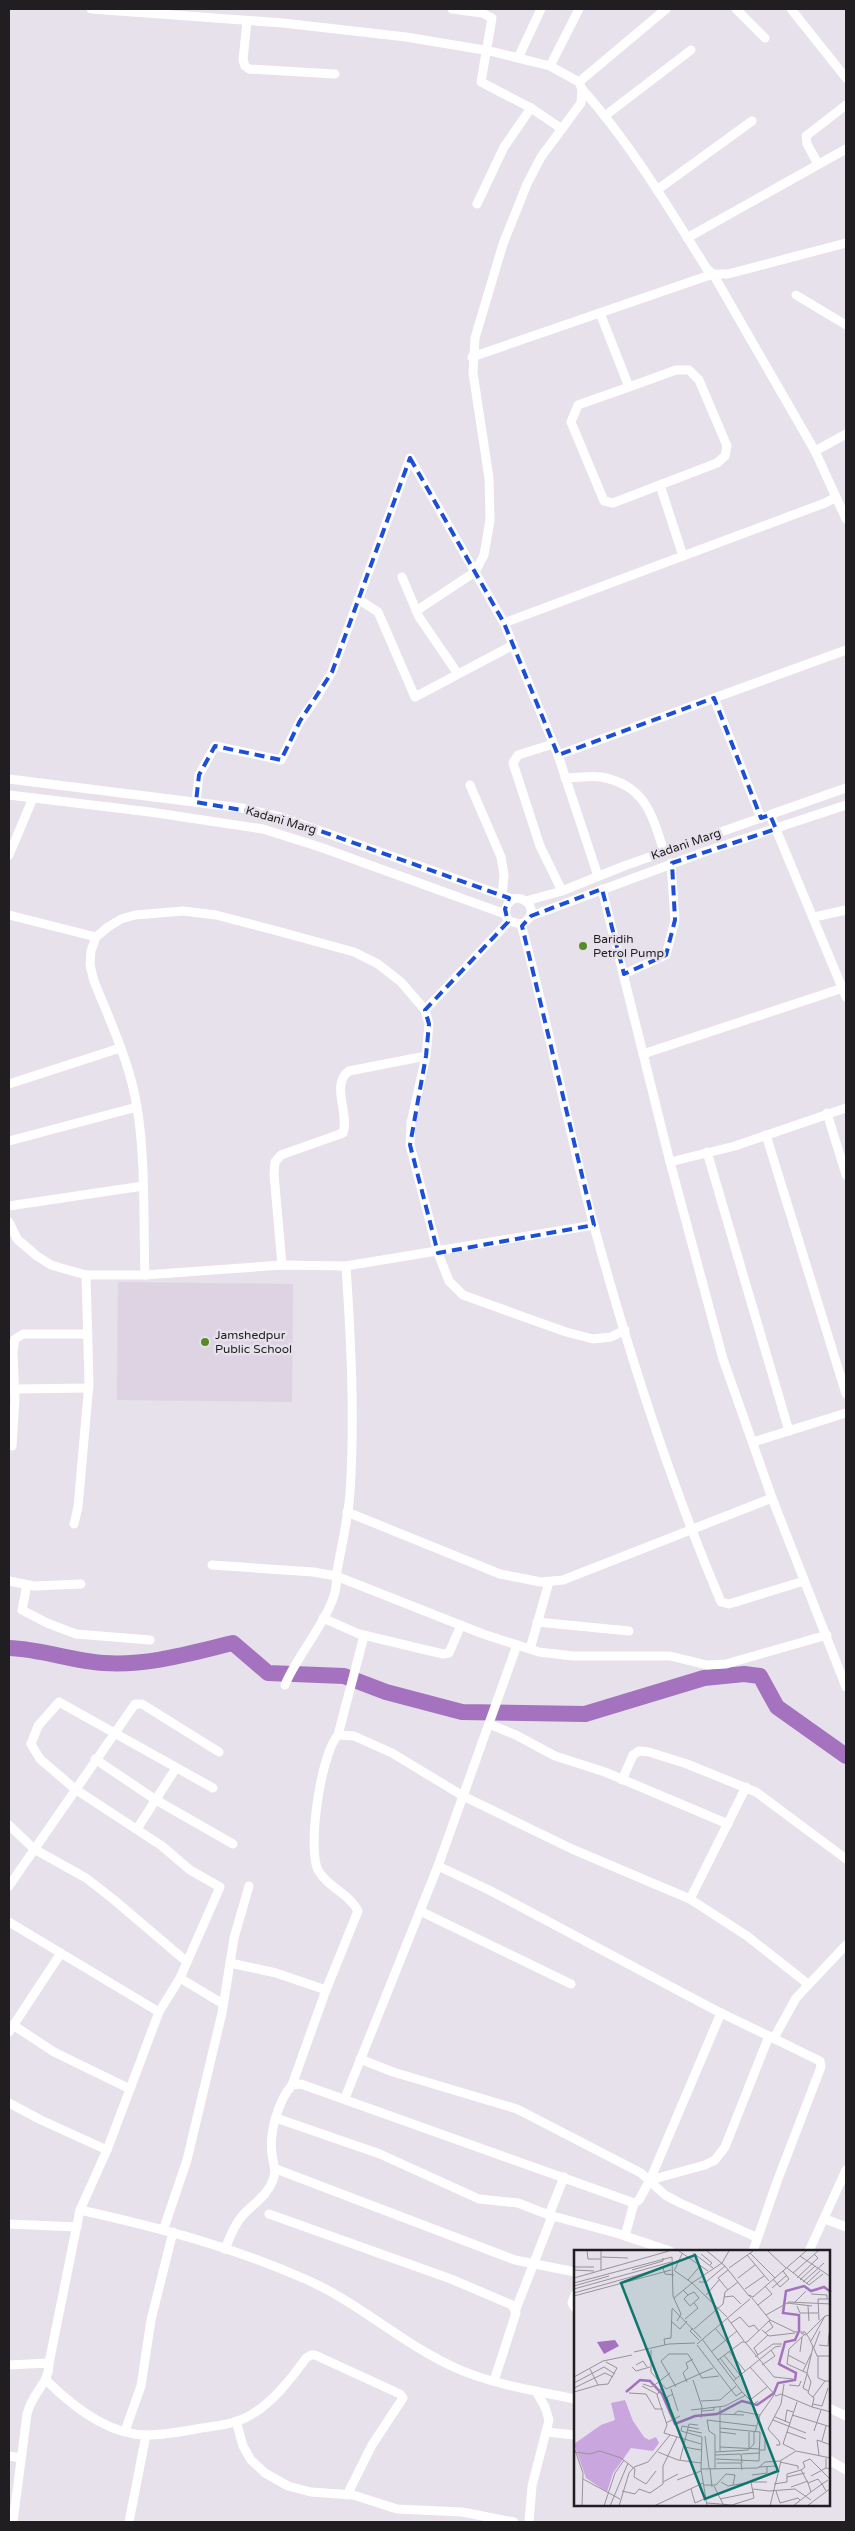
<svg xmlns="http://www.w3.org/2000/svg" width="855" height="2531" viewBox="0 0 855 2531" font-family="'Varela Round',sans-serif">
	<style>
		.built { fill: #ddd3e2 }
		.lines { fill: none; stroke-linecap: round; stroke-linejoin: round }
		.river { stroke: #a472be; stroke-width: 16 }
		.minor { stroke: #fff; stroke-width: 9 }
		.marked { fill: none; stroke: #1d4ed8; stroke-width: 4; stroke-dasharray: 10 6; stroke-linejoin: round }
		.poi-dot { fill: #568c25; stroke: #e6e1ea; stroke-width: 2 }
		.labels { text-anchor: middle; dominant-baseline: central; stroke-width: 5; stroke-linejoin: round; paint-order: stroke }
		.street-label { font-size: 12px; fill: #201e21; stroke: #e6e1ea }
		.poi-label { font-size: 12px; fill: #201e21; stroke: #e6e1ea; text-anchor: start }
		.inset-river { fill: none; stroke: #a472be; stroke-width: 2.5 }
		.inset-road { fill: none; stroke: #97939a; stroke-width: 1 }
		.view { fill: #0f766e; fill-opacity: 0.15; stroke: #0f766e; stroke-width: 2.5 }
		.inset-edge { fill: none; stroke: #201e21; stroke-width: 2.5 }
	</style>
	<rect width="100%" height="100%" fill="#e6e1ea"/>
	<polygon class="built" points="118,1282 293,1284 292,1402 117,1400"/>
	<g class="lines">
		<path class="river" d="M9 1648C41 1649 72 1661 104 1663 148 1666 191 1653 233 1643L268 1673 344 1676 386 1692 462 1712 585 1714 704 1678 744 1674 760 1676 777 1707 846 1756"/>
		<g class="minor">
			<polyline points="91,9 283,23 406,37 490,51 550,66 579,82 582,89 581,103 541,157 527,184 503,244 475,338 473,373 489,478 490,520 484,555 475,572 416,611"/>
			<polyline points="452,9 482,13 492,18 481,82 531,108 562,129"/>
			<polyline points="736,9 765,38"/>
			<polyline points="791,9 846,78"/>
			<polyline points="247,21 243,60 245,66 249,69 335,74"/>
			<polyline points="518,58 541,9"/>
			<polyline points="550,66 579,9"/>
			<polyline points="579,82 666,9"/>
			<path d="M582 89C631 144 668 207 707 269L713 274H728L846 243"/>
			<polyline points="606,115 691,50"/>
			<polyline points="818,164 807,144 806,136 846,105"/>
			<polyline points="657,190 752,121"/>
			<polyline points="477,204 504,147 531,108"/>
			<polyline points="687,238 846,149"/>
			<polyline points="796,295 846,325"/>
			<polyline points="600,313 629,387 676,370 689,370 699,380 727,446 725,456 717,463 613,503 604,501 571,422 578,405 629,387"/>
			<polyline points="472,357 713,274 815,451 846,519"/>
			<polyline points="815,451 846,434"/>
			<polyline points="410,458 504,623 558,755 598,876"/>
			<polyline points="683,556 825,503 836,497"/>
			<polyline points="402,577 419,617 458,674"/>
			<polyline points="358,599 378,612 415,697 513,645"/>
			<polyline points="504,623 683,556 660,485"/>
			<polyline points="714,698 761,818"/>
			<polyline points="553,744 518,755 513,763 540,846 562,891"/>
			<polyline points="558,755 846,650"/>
			<path d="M565 778C576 778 590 775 601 777 645 785 652 814 664 852"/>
			<path d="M9 779 242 808 281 817 513 899C531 895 539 917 521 924L509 921C503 913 505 905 513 899"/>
			<polyline points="470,785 501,857 504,875 502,895"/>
			<polyline points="9,795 150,812 263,829 320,847 505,914"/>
			<polyline points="196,802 199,775 215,746 281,760 300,721 317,697 332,672 410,458"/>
			<polyline points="770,815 846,997"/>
			<polyline points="9,855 33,798"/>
			<polyline points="602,889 670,1162 723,1359 772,1498 846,1687"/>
			<polyline points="526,901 562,891 624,866 846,788"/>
			<polyline points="9,915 96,937"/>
			<polyline points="531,916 707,851 846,805"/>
			<polyline points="814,917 846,910"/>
			<path d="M521 924C549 1024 567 1126 594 1226 629 1354 669 1480 721 1602L729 1604 804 1581"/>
			<polyline points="624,974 666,955 675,920 671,863"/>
			<polyline points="425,1010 509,921"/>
			<polyline points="643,1054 846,987"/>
			<polyline points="9,1084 120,1048"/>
			<polyline points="827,1113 846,1175"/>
			<polyline points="766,1135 846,1394"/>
			<polyline points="9,1141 137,1107"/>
			<polyline points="707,1152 789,1431"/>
			<polyline points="670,1162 735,1146 846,1108"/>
			<polyline points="9,1206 143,1186"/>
			<polyline points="9,1222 17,1239 37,1256 51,1265 86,1275 145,1275 282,1265 346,1266 594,1225"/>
			<path d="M282 1265 274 1174 275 1162 281 1155 343 1133C350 1115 330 1084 349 1071L426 1056"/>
			<path d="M145 1275C143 1219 146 1162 137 1107 130 1063 110 1021 94 981L90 965 91 951 96 937 108 927 121 919 135 915 183 911 216 915 281 932 354 952 378 964 401 982 425 1010 429 1024 426 1056 411 1123 410 1145 438 1253 449 1281 463 1295 566 1332 593 1339 611 1337 625 1330"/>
			<polyline points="15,1389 89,1388"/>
			<polyline points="753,1442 846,1413"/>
			<polyline points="12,1446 15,1400 13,1352 15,1339 23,1334 88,1334"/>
			<polyline points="347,1512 500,1574 541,1582 563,1580 772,1498"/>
			<polyline points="74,1524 78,1507 89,1383 86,1275"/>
			<polyline points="212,1565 313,1572 336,1576 483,1634 539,1652 573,1656 670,1656 707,1665 726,1664 827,1635"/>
			<polyline points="9,1581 34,1586 81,1584"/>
			<polyline points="27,1585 22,1610 47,1623 76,1634 150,1640"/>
			<polyline points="323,1618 359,1634 443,1654 449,1653 461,1625"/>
			<polyline points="537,1622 629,1631"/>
			<polyline points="530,1649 549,1582"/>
			<path d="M285 1685C296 1655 342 1605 336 1576 341 1548 348 1520 350 1493 355 1417 351 1342 346 1266"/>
			<polyline points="489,1724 516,1735 555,1756 605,1772 728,1824"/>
			<polyline points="338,1735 364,1636"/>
			<polyline points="95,1759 156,1800 233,1844"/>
			<polyline points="622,1780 633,1755 639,1751 649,1752 687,1764 756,1792 846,1859"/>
			<polyline points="9,1825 34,1849 86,1878 113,1899 187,1962"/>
			<polyline points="137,1829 176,1768"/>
			<polyline points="438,1866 489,1890 715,2010 820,2061 821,2067 778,2179 753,2251"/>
			<polyline points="9,1886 135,1704 142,1704 219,1752"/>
			<polyline points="690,1899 746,1787"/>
			<polyline points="420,1911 571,1984"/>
			<polyline points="9,1922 159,2012"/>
			<polyline points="230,1963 276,1973 326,1990"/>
			<polyline points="180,1978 223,2004"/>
			<polyline points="13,2025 54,2052 130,2089"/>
			<polyline points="9,2032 61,1953"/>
			<polyline points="774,2038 796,1998 846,1945"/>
			<polyline points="360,2059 393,2072 517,2109 641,2173 665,2195 680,2203 756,2237"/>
			<path d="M292 2085 326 1990 358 1911C350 1894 327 1887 318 1870 307 1848 321 1753 338 1735L354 1736 392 1753 463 1796 572 1849 690 1899 747 1936 808 1984"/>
			<polyline points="345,2098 438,1866 517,1645"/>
			<polyline points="9,2103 41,2120 107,2150"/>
			<polyline points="276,2118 380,2154 479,2199 518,2203 549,2215 551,2219 516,2309"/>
			<polyline points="276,2169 515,2260 575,2272"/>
			<polyline points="564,2177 549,2215 616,2233 670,2251"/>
			<polyline points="650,2180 705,2165 715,2160 725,2147 769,2036"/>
			<path d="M80 2210C157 2227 233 2247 305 2279 359 2302 403 2345 458 2369 495 2385 536 2391 575 2399"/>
			<polyline points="269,2214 451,2279 512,2305 516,2313 494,2381"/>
			<polyline points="825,2219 846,2227"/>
			<polyline points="9,2224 77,2227"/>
			<polyline points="164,2228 187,2160 222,2013 234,1938 249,1886"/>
			<polyline points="625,2236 634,2203"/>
			<path d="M225 2249C230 2237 234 2225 243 2215 254 2203 267 2196 273 2180 277 2169 273 2165 272 2154 269 2133 278 2101 292 2085L301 2084 634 2203 639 2200 650 2180 721 2013"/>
			<polyline points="809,2251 846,2170"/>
			<polyline points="575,2295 572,2303 575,2308"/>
			<polyline points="9,2365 49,2363"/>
			<path d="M46 2380C72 2406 108 2435 147 2435 163 2435 180 2432 196 2429 213 2426 232 2425 247 2417 271 2405 291 2379 306 2358L311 2355H315L400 2394 403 2398 372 2445 347 2495"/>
			<polyline points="829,2408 846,2416"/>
			<polyline points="236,2421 243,2446 251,2460 265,2473 288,2486 311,2492 353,2495 397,2509 462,2512 514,2522"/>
			<polyline points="125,2431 141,2386 151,2320 173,2232"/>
			<polyline points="546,2432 575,2435"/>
			<polyline points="9,2456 21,2458"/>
			<polyline points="829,2460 846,2470"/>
			<path d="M13 2522 27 2414C32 2392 50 2383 49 2363L80 2210 107 2150 159 2012 180 1978 220 1887 190 1870 162 1846 75 1789 40 1759 31 1744 38 1726 59 1702 213 1788"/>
			<polyline points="129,2522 146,2435"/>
			<polyline points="529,2522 532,2486 549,2420 545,2407 536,2391"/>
		</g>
	</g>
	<path class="marked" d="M410 458 504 623 558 755 714 698 761 818 770 815 776 829 672 863 675 920 666 955 624 974 602 889 531 916 522 926 594 1225 438 1253 410 1145 426 1056 429 1024 425 1010 508 922 505 909 509 898 281 817 196 802 199 775 215 746 281 760 300 721 332 672Z"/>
	<g class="poi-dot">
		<circle cx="583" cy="946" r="5"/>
		<circle cx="205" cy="1342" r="5"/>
	</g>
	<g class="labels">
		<g class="street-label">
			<text transform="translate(281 820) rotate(16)">Kadani Marg</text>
			<text transform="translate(686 844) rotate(-19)">Kadani Marg</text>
		</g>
		<g class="poi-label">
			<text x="593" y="939">Baridih<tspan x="593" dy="14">Petrol Pump</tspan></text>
			<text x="215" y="1335">Jamshedpur<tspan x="215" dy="14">Public School</tspan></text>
		</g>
	</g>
	<g transform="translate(574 2250)">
		<rect width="256" height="256" fill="#e6e1ea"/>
		<path d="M51 150 59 171 70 187 75 190 82 187 85 193 79 201 57 198 39 223 33 242 12 228 0 194 27 175 41 170 37 153Z" fill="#caa6df"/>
		<path d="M41 90 45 96 30 104 23 92Z" fill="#a472be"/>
		<path class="inset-river" d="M52 142 66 130 76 131 88 144 101 174 121 166 143 164 168 151 183 155 200 143 204 133 221 130 222 123 205 114 211 92 221 90 225 81V65L209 63 212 41 230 36 237 41 250 37 257 42"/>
		<path class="inset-road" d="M13 1 14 9H27M105 1 134 21M133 1 151 16 175 46M194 1 212 18M119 3 139 18M176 3 201 28M127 4 138 13 136 15M173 5 195 31M226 6 257 27M28 7 54 8M0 17H20M155 18 179 1M213 18 235 35 249 24M0 20 20 21M27 20V1M58 20 89 11V8M100 21 108 4M101 21 118 33 148 13 155 1M219 23 244 1M0 28 95 1M164 28 181 15M223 28 244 8 240 4M199 29 206 37 215 29 209 21M114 30 127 15M226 30 241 16M125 32H132L151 16M229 32 250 13M0 33 98 7 99 46 107 64 103 71M232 34 246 21M0 36 35 26M198 38 213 25M0 39 97 12M171 39 190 26M109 40 114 45 120 42 125 48 116 56 110 49 114 45M154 40 144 28 154 20M0 43 89 18 91 24 100 25M237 44 253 45V49M132 45 146 29M0 46 97 20M150 47 159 46 167 54M100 48 118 33 153 67M177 48 175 45 179 47 232 1M178 48 196 70 221 82H231L235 88 239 97 233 123 237 132 234 143 240 148 238 157 257 162M221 52 232 41M213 53 238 56M184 55 198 44 191 36M223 56 226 63H244M234 56 235 71M98 58 127 88M192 65 215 52 257 54M153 68 157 73 166 67 175 77 180 75 185 81M111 69 124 58 120 53M245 70 244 49H257M98 72 106 79 113 71M157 73 170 91M119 78 116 81 125 90M141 78 158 98M120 79 149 54 151 42 164 32M188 80 195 86 221 83M191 83 199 77 195 71M227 83 232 85 251 66M231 84 215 99 213 114 233 123M128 89 168 142 180 154 184 151M237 91 251 66 257 65M171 92 200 127 219 129M123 94 176 49M91 95 90 89 97 88 98 59M123 95 162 146 168 142M245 95 254 96 255 83M239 96 243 106H257M240 97 246 81M77 100V122L92 139 139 118M155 101 171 121M60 102 95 94 121 93M137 102 163 81M226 102 228 87M150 105 166 125M184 105 180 98 194 85M214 105 231 114M244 106V128L251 131M181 107 199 94H208M146 108 162 129M144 110 168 92H173L196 70M62 115 69 111 73 117M188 115 201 106 197 100M58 117 62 121 76 117M176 117 202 146 207 144 238 157M16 119 24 135 34 134 43 118 32 112M229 121 237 104M233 124 229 138 234 141M0 127 29 111 58 105M119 130 128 157 127 168M159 131 201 97 207 96M113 132 109 123 114 118 112 113 119 109M0 133 30 117 41 124M69 134 78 137 96 123M215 135 225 136 227 131M68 136 83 144M88 137 83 145 93 175 90 183 127 194M102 137 87 111 95 104H114L128 128 145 126M0 138 31 123 39 127M97 139 104 161M0 142 24 135M55 143 72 144 81 159H89M239 147 251 131H257M176 150 193 137M127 151 146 150 162 136M239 154 248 156 254 138M96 156 93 147 99 144M146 157V201M117 160 151 156 172 145M128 161 140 160V157M146 164 170 165M159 165 164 161 186 165 200 145M218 165 257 177M201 167 216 173M199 170 232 183M211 172 213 160 219 162M92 173 106 166M146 178 186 182 185 211M125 179 108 176 107 181 128 187 127 219 133 256M113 180 128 183M240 181 247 160M146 182 162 184M181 182 186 165M213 182 232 189M131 186 135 218M248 191 252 176M202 195H206L205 191 194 179 207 154 210 134M0 197 9 223 8 256M110 197 127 200M146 197 186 199M175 198V182M186 200H191V189M221 200 209 194 223 152M0 202 16 204 26 201 47 208 61 219 60 227 72 234 82 221M84 202 104 210 127 213M141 202V185L135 181 133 170 182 176M168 204 186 203M141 205 167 204 168 213M245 205 243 190 257 195M252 208V218L257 219M142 209 185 211M106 210 115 174 124 175M206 212 224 216V219M143 213H167L168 220M185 217 202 216M136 218 138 237M141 218V202L174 200 180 194V182M127 219 184 218 191 212 206 211 222 201 257 208M178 225 193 223V216M237 226 252 218M213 227 231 223M9 229 46 249M103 230 127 221M254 230 248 234 244 229 234 233 227 220 231 217 229 212 236 209 257 230M89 232 104 224M177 232H193M234 233 237 242 248 234 252 241M200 234 213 232V224L227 220M130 235H142L152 224 161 225 159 235M140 236 150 256M217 237 234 231M117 239 121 253 130 249M179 239 195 241 221 239 237 250M48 241 61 244 65 239 76 243 89 234V216L103 187M202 241 206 253 224 248 226 250M146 249 180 242M133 253 158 255 180 248 177 232 154 236 147 232M30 256 41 223 50 210M36 256 54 213M45 256 55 223 60 217 74 212 96 185M80 256 129 233M196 256 207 211M219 256 237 242M233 256 257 238"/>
		<path class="view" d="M121 5 204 221 131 249 47 33Z"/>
		<rect width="256" height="256" class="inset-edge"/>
	</g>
	<rect width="855" height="2531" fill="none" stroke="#201e21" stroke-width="20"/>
</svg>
